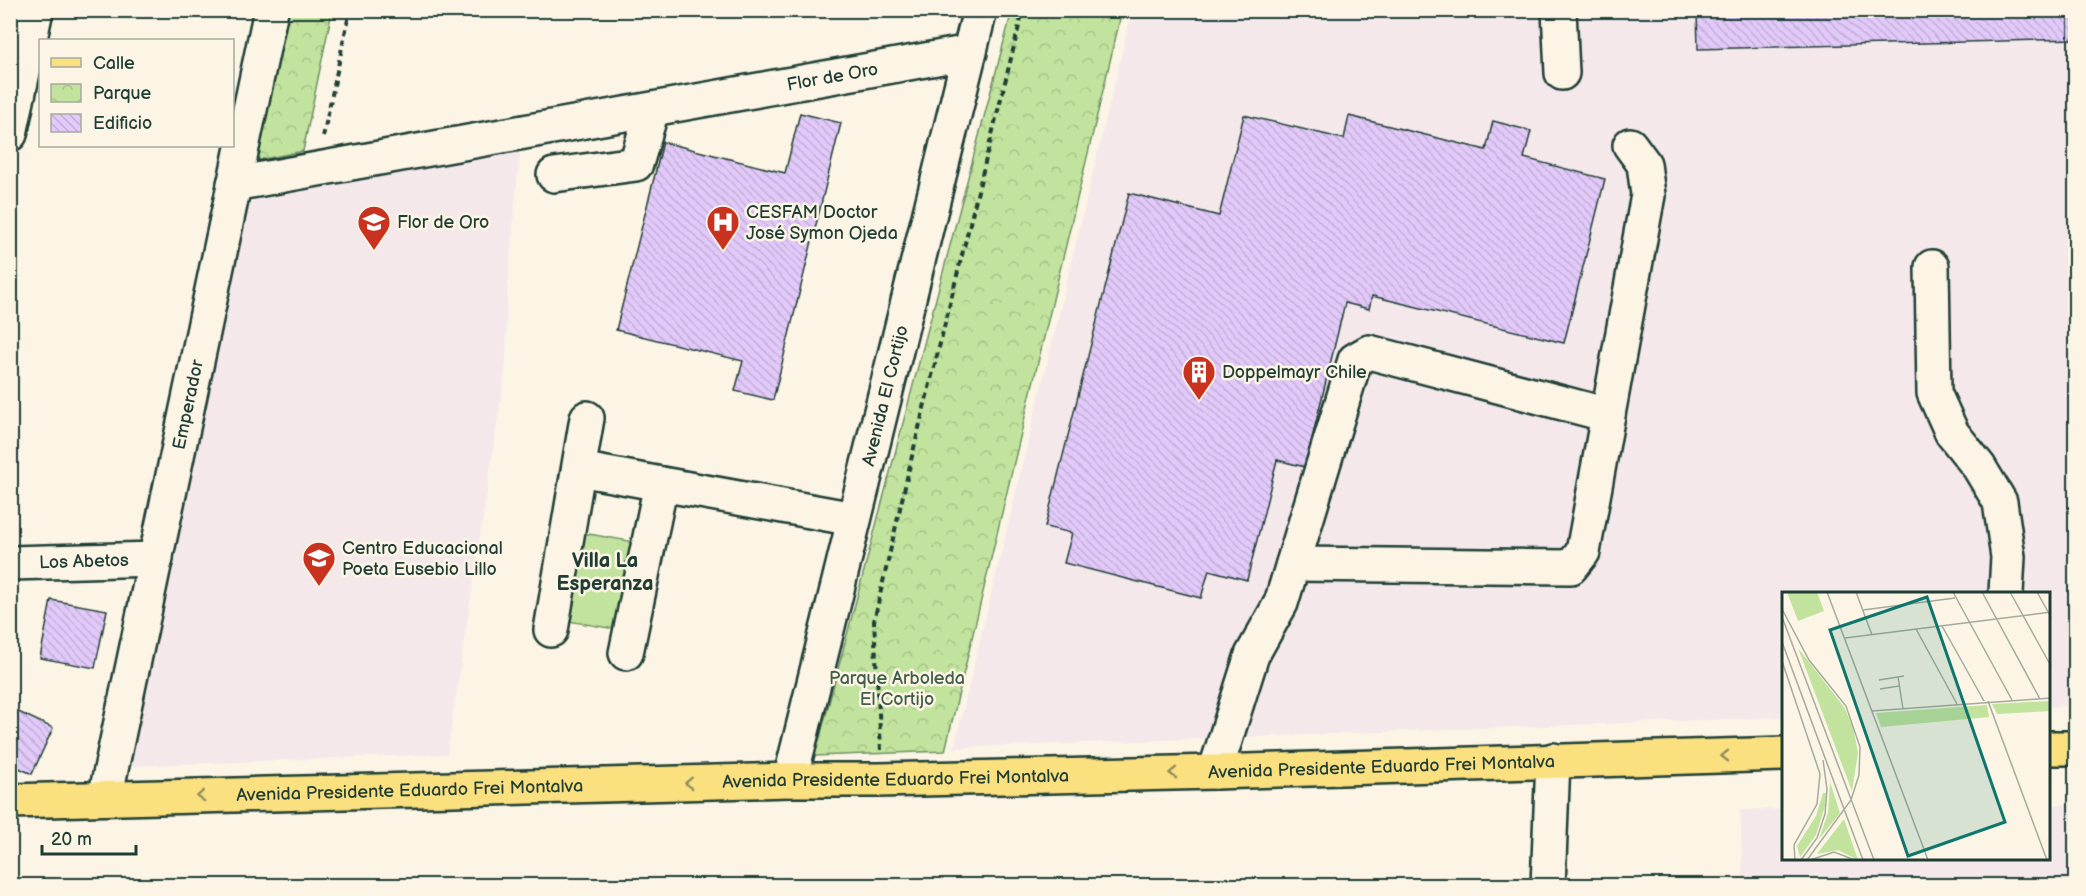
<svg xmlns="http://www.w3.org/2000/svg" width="2086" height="896" viewBox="0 0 2086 896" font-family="'Balsamiq Sans',sans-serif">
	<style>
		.built { fill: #f4e8eb }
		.park { fill: url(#park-crowns); stroke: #709068; stroke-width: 1.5 }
		.garden { fill: #c1e39d; stroke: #709068; stroke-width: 1.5 }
		.building { fill: url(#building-back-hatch); stroke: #1f3d34; stroke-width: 1.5 }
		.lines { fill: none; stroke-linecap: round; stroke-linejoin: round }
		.minor-casing { stroke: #1f3d34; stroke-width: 38 }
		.major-casing { stroke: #1f3d34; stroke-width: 38 }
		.path { stroke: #1f3d34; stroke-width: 4; stroke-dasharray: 6 4.5; stroke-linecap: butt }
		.minor { stroke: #fcf5e5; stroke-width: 33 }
		.major { stroke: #fbe080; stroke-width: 33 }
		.oneway { stroke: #8d8e5a }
		.labels { text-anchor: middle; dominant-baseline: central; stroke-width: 5; stroke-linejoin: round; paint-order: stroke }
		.street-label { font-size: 18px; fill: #1f3d34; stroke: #fcf5e5 }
		.poi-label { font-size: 18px; fill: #1f3d34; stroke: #fcf5e5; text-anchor: start }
		.park-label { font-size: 18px; fill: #3f5e49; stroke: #fcf5e5 }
		.neighbourhood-label { font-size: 20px; font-weight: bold; fill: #1f3d34; stroke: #fcf5e5 }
		.inset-road { fill: none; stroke: #a4ab9e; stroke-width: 1.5 }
		.view { fill: #0f766e; fill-opacity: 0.15; stroke: #0f766e; stroke-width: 3 }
		.inset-edge { fill: none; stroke: #1f3d34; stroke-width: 3 }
	</style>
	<defs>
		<pattern id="park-crowns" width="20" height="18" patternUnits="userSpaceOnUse" patternTransform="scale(1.5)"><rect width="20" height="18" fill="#c1e39d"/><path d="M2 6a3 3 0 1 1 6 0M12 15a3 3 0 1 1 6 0" fill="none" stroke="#a5c488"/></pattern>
		<pattern id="building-back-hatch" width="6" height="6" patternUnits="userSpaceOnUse" patternTransform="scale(1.5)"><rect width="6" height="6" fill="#e2c9f9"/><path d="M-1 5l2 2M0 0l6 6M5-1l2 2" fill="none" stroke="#c1aed6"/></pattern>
	</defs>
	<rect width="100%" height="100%" fill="#fcf5e5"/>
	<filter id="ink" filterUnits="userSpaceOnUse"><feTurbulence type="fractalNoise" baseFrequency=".0167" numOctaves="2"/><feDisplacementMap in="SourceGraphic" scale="12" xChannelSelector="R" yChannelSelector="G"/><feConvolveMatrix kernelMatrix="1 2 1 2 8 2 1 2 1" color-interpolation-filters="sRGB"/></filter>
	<g filter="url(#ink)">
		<g class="built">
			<polygon points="1132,11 2075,11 2075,706 2049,707 2048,593 1783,593 1783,717 954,748"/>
			<polygon points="520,148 507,296 506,365 447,754 130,766 200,421 246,207 261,195"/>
			<polygon points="2075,804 2075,885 1743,885 1740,810 1783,809 1783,858 2048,858 2049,805"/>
		</g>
		<g class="park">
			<polygon points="286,11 332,11 303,151 254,161"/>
			<polygon points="1012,11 1122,11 945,751 815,756"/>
		</g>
		<polygon class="garden" points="583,533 635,542 620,630 568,621"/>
		<g class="building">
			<polygon points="1697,10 2076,10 2076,39 1698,49"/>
			<polygon points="800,113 841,123 773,400 735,391 743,361 616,330 663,142 785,173"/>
			<polygon points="1244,115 1344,139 1349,116 1486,150 1493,121 1531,131 1524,158 1605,179 1564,343 1372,296 1369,309 1345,303 1305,467 1277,460 1247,580 1209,570 1201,598 1064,563 1072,533 1045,527 1129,193 1219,216"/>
			<polygon points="51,600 107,610 95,668 40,658"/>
			<polygon points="10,708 53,728 32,774 10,764"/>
		</g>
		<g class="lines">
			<defs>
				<g id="minor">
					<polyline points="1559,10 1562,73"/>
					<polyline points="10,134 36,10"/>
					<polyline points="554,175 636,164 652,110"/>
					<path id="s1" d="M234 184 970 52"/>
					<polyline points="1932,267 1934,393 1952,433 1979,467 2000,502 2008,557 2006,593"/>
					<polyline points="579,469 854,519"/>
					<path id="s2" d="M10 563 156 559"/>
					<polyline points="1293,564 1571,567 1583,552 1648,195 1644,164 1630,145"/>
					<polyline points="551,630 587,418"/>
					<polyline points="626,653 661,484"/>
					<polyline points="1215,772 1252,655 1281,603 1355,360 1369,352 1608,415"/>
					<path id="s3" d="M790 780 980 10"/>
					<path id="s4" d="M105 798 271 10"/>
					<polyline points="1548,886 1553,760"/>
				</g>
				<g id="major">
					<polyline points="2048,748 2076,748"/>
					<path id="s5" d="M10 801 790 780H879L1215 772 1783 754"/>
				</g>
			</defs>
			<use href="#minor" class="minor-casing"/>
			<use href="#major" class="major-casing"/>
			<g class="path">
				<polyline points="323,137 350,10"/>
				<polyline points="881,750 874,621 913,452 1023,10"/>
			</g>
			<use href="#minor" class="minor"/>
			<use href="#major" class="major"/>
		</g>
		<defs><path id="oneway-chevron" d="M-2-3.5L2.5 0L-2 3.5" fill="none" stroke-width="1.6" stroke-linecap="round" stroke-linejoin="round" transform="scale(1.5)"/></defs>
		<g class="oneway">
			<use href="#oneway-chevron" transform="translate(1725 756) rotate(179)"/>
			<use href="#oneway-chevron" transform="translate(1173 773) rotate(179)"/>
			<use href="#oneway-chevron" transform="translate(689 783) rotate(178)"/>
			<use href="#oneway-chevron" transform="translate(201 796) rotate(178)"/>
		</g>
	</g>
	<defs>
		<symbol id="school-pin" viewBox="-11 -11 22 30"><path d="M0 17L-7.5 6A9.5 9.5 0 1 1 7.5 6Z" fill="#c8321e" stroke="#fcf5e5"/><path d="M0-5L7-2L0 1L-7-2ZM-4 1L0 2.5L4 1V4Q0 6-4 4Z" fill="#fff"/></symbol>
		<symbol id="hospital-pin" viewBox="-11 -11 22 30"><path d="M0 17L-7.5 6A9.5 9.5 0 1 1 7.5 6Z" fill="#c8321e" stroke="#fcf5e5"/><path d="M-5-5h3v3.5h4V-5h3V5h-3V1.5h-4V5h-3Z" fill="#fff"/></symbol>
		<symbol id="building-pin" viewBox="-11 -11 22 30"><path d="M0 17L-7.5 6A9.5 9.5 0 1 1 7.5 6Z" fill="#c8321e" stroke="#fcf5e5"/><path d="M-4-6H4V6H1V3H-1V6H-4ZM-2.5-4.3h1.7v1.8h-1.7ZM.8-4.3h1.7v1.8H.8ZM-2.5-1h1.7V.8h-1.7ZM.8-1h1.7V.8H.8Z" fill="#fff"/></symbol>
	</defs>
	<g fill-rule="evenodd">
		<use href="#school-pin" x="355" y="203" width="38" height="52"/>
		<use href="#hospital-pin" x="704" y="203" width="38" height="52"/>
		<use href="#building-pin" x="1180" y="353" width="38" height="52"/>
		<use href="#school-pin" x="300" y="539" width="38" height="52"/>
	</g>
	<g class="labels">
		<g class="street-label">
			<text stroke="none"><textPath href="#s1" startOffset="608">Flor de Oro</textPath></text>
			<text stroke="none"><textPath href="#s3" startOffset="396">Avenida El Cortijo</textPath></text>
			<text stroke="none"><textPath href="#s4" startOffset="402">Emperador</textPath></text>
			<text stroke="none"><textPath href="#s2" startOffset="74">Los Abetos</textPath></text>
			<text stroke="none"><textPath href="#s5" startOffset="1372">Avenida Presidente Eduardo Frei Montalva</textPath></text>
			<text stroke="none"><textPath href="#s5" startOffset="886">Avenida Presidente Eduardo Frei Montalva</textPath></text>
			<text stroke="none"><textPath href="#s5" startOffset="400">Avenida Presidente Eduardo Frei Montalva</textPath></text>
		</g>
		<g class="poi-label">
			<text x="746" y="212">CESFAM Doctor<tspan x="746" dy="21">José Symon Ojeda</tspan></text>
			<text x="397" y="222">Flor de Oro</text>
			<text x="1222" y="372">Doppelmayr Chile</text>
			<text x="342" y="548">Centro Educacional<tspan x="342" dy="21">Poeta Eusebio Lillo</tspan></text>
		</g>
		<g class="park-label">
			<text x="897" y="678">Parque Arboleda<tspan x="897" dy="21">El Cortijo</tspan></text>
		</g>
		<g class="neighbourhood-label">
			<text x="605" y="561">Villa La<tspan x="605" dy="23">Esperanza</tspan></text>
		</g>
	</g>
	<g transform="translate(1782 592)">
		<rect width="268" height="268" fill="#fcf5e5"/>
		<path d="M16 56 62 115 71 135 76 161 70 199ZM48 190 58 221 37 247 46 221ZM41 201H44L43 214 34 243 18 265 15 254 34 224ZM62 227 76 268 56 258 35 262Z" fill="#c1e39d"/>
		<path d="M268 109V119L215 122 210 112ZM205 113 207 125 99 135 94 121Z" fill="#c1e39d"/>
		<path d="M35 0 42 19 16 29 5 0Z" fill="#c1e39d"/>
		<path class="inset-road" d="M45 0 146 268M74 0 90 43M171 0 230 108M200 0 258 107M228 0 269 74M255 0 269 25M0 17 27 68 64 114 78 155 77 183 69 208 25 268M81 18 173 6M0 25 92 268M160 34 202 109M134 37 175 112M63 46 269 20M0 50 81 268M0 69 38 182 35 212 12 253 13 268M116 85 121 117M97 88 122 84M98 97 117 94M206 109 265 268M90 119 269 106M19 268 35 246 43 222 45 197 41 168M28 268 52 260 73 268"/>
		<path class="view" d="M145 5 223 230 126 264 48 38Z"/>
		<rect width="268" height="268" class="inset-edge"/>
	</g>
	<rect width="2086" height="896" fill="none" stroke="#fcf5e5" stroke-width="36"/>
	<rect x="18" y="18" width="2050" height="860" fill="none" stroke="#1f3d34" stroke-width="2" filter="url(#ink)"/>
	<rect x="39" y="39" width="195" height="108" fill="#fcf5e5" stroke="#a4ab9e" stroke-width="1.5"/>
	<rect x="51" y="58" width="30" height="9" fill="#fbe080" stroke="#a4ab9e" stroke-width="1.5"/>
	<text x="93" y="69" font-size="18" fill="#1f3d34">Calle</text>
	<rect x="51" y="84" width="30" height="18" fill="url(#park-crowns)" stroke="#a4ab9e" stroke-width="1.5"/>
	<text x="93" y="99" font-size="18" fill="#1f3d34">Parque</text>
	<rect x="51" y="114" width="30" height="18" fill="url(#building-back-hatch)" stroke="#a4ab9e" stroke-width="1.5"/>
	<text x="93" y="129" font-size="18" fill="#1f3d34">Edificio</text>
	<path d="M42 845v9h94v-9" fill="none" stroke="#1f3d34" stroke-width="3"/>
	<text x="51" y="845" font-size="18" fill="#1f3d34" stroke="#fcf5e5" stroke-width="4.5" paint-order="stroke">20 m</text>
</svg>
